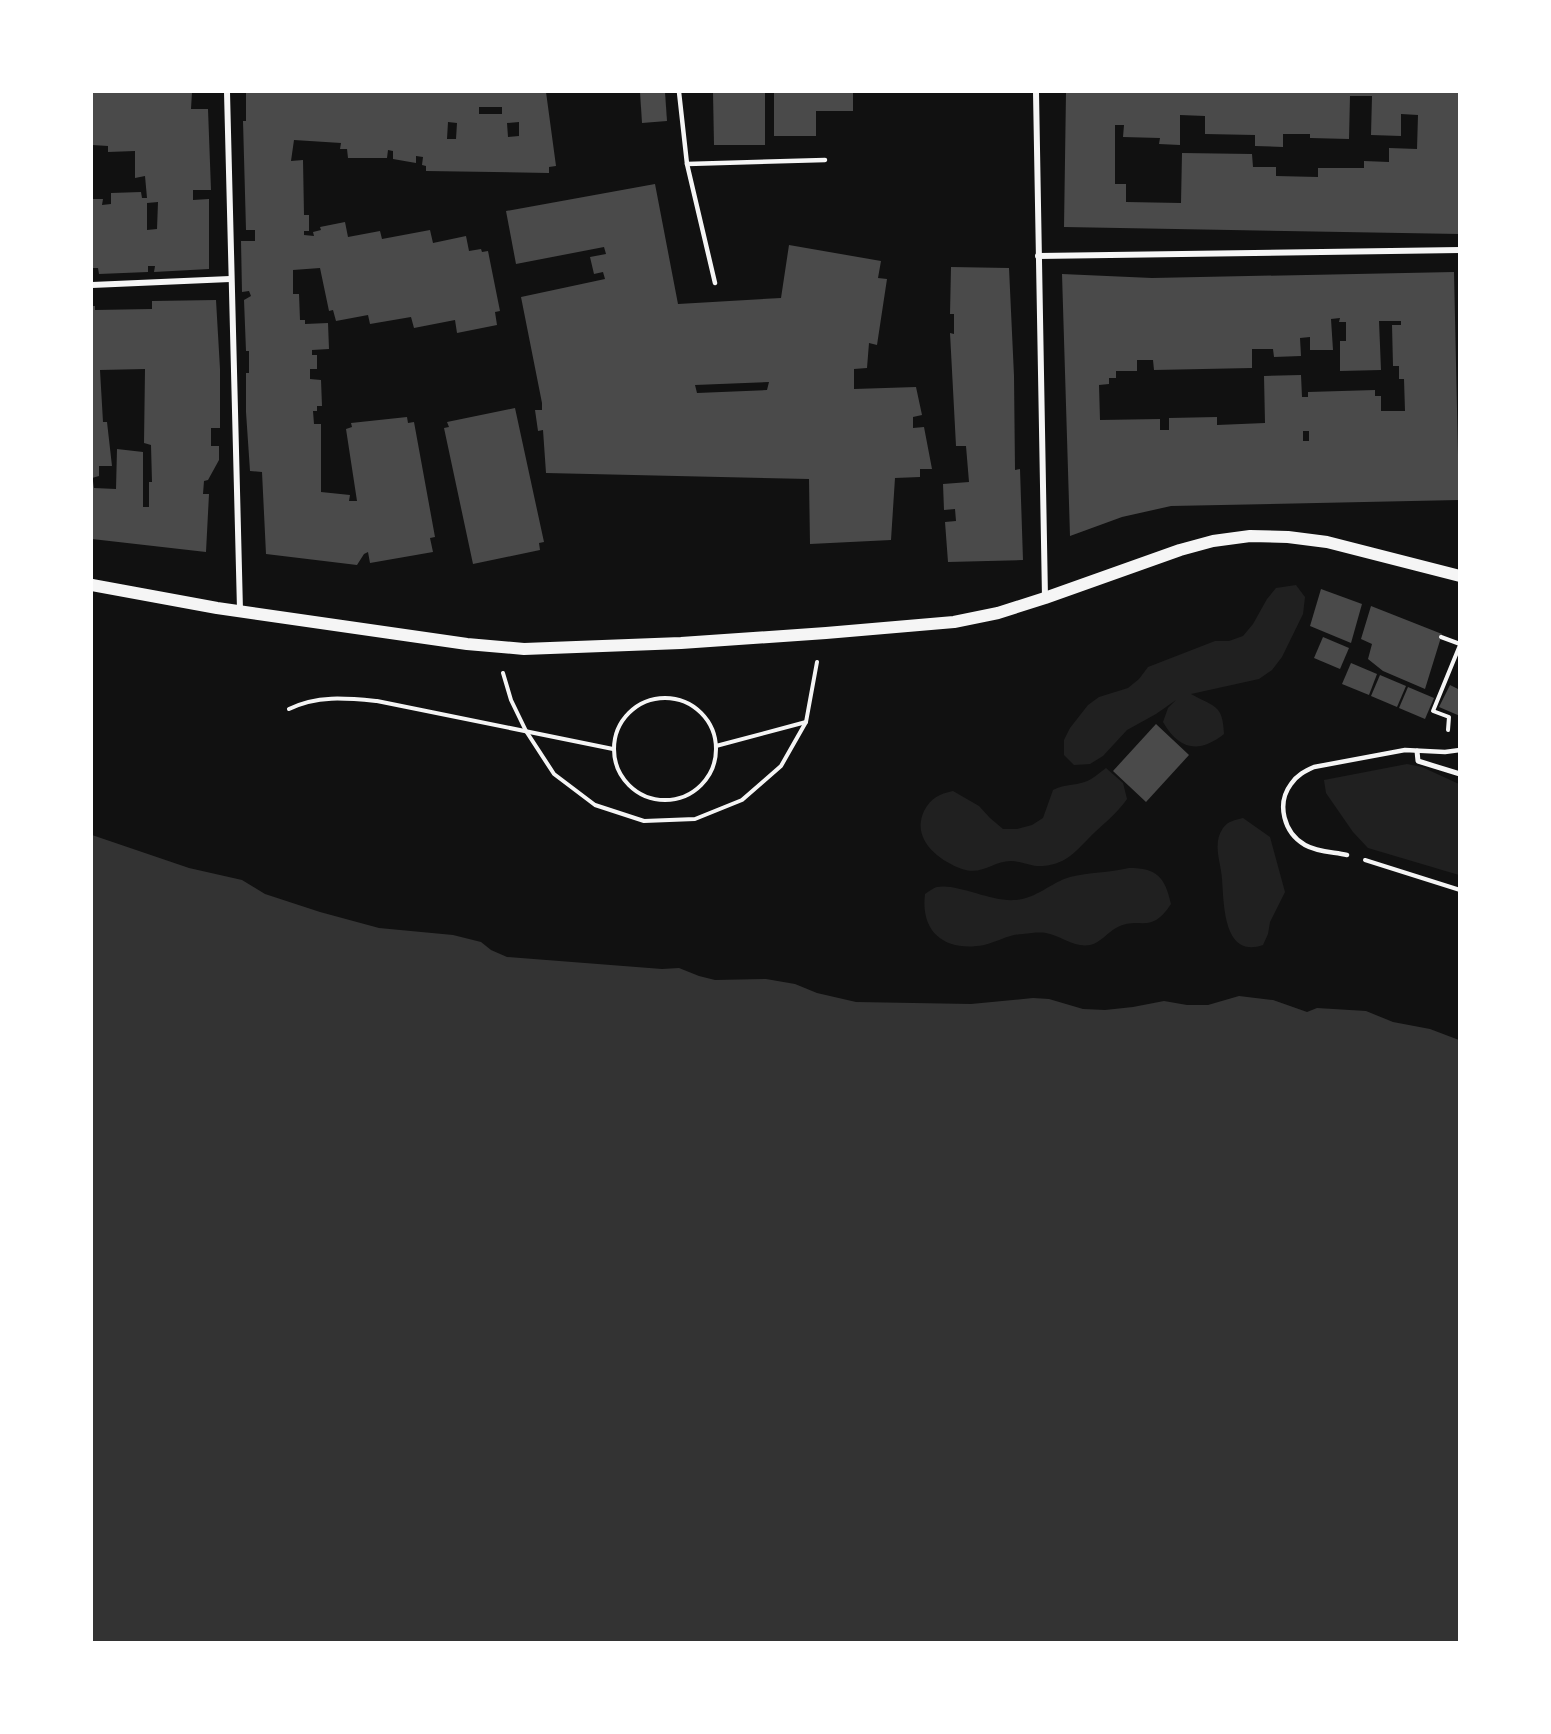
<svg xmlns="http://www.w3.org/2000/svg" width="1551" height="1734" viewBox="0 0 1551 1734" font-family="'Noto Serif',serif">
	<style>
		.green { fill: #202020 }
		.water { fill: #333 }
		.building { fill: #4a4a4a; fill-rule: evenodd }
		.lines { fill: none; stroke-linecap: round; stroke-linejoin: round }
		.path { stroke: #f5f5f5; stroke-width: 4 }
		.service { stroke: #f5f5f5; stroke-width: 4.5 }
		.pedestrian { stroke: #f5f5f5; stroke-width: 5 }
		.minor { stroke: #f5f5f5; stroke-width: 6 }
		.secondary { stroke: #f5f5f5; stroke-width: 12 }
	</style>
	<rect width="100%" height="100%" fill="#111"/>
	<g class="green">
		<path d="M1296 585 1305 597 1303 614 1282 657 1272 670 1259 679 1191 694C1214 707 1223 704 1224 734 1199 754 1179 750 1163 722L1168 708 1176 700 1156 714 1127 730 1103 756 1090 764 1074 765 1064 755V740L1070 728 1088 705 1099 697 1128 688 1139 679 1148 667 1215 641H1229L1243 636 1253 624 1267 599 1276 588Z"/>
		<polygon points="1407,764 1422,767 1459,784 1459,875 1368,848 1353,832 1326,793 1324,780"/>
		<path d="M1106 768 1123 783 1127 799C1118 812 1107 821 1095 832 1078 848 1069 864 1043 866 1032 867 1022 861 1011 861 993 861 982 876 962 869 938 860 911 839 924 811 931 798 939 794 953 791L979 806 990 818 1003 829H1017L1032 825 1043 818 1053 790C1066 784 1069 786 1081 783 1091 781 1098 774 1106 768Z"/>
		<path d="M1243 818 1270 837 1285 892 1270 922 1268 934 1263 945C1223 959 1224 903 1222 879 1221 862 1212 844 1223 828 1228 821 1235 820 1243 818Z"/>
		<path d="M1129 868C1157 868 1165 877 1171 904 1150 936 1140 915 1116 928 1107 933 1100 943 1090 945 1075 948 1061 936 1046 933 1039 932 1031 933 1023 934 1009 934 998 942 984 945 947 952 920 934 925 894 928 892 933 888 937 887 957 883 991 902 1015 900 1036 899 1050 883 1070 877 1089 872 1109 873 1129 868Z"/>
	</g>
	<polygon class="water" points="92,835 189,868 242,880 265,894 320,912 379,928 453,935 481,942 491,950 507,957 662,969 679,968 699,976 715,980 766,979 795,984 817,993 856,1002 971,1004 1033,998 1049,999 1083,1009 1105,1010 1133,1007 1164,1001 1187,1005 1208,1005 1239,996 1273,1000 1307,1012 1317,1008 1366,1011 1393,1022 1430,1029 1459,1040 1459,1642 92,1642"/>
	<g class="building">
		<path d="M92 92H192L191 109H208L211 190H193V200L209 199V269L154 272 155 266H148V272L99 274 98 268H92V199H103L102 205 111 204V193L141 192 142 198H147L145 176 135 178V151L108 152V146L92 145ZM158 202 157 229 147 230V203Z"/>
		<path d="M246 92H546L556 166 549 167V173L426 171V166L422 165 423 157 416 156V163L393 159V151L388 150 387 158H348L347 149H340L341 143 294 140 291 161 303 160 304 215H309V231H304V235L314 236 313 232 321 230 320 227 345 222 348 237 380 231 382 239 430 230 433 243 466 236 469 251 481 249 482 252 488 251 500 311 495 312 497 325 457 333 455 320 414 328 411 317 370 324 368 315 336 321 333 310 329 311 320 268 293 270V294H299L300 320H305V324L328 323 329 349 312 350V355H317V369H310V379L321 380 322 406H317V411H313L314 424H321V492L350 495 349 501H357L346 429 352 427 351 423 407 417 408 423 414 422 435 537 430 538 433 552 370 563 368 552 364 554 357 565 266 554 262 472 250 471 246 412V373H249V351H246L244 300 251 296 249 291 242 292 241 241H255V230H246L243 121H246ZM479 107H502V114H479ZM448 122 457 123 456 139H447ZM519 122V136L508 137 507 123Z"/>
		<polygon points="640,92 665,92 667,121 642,123"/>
		<polygon points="713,92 765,92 765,145 714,145"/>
		<polygon points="774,92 853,92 853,111 816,111 816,136 774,136"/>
		<path d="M1066 92H1460V234L1064 227ZM1350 96H1372L1371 135 1401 136V114L1418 115 1417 149 1389 148V162L1364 161V168H1318V177L1276 176V167H1253L1252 154 1182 153 1181 203 1126 202V184H1115V125H1124L1123 137 1160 138 1159 144 1180 145V115L1205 116V134L1255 135V146L1283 147V134H1310V138L1349 139Z"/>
		<path d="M655 184 678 304 781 298 789 245 881 261 878 278 887 279 877 345 869 343 867 368 854 369V389L916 387 922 415 913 417V428L924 427 932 469H920V477L895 478 891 540 810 544 809 479 546 473 543 430 538 431 535 410H542V403L521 297 605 279 603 272 594 274 590 257 606 254 604 247 516 264 506 211ZM769 382 767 390 697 393 695 385Z"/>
		<polygon points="951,267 1009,268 1014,376 1015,470 1020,469 1023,560 948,562 945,522 956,521 955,509 944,510 943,484 969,482 966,446 956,446 950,333 954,334 954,314 950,314"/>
		<path d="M1454 272 1459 500 1171 506 1122 517 1070 536 1062 274 1152 278ZM1340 318 1339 322H1346V341H1340V371L1381 370 1379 321H1401V325H1392L1393 366H1399V379H1404L1405 411H1381V396H1375V390L1308 392V397H1302L1301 375 1264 376 1265 423 1217 425V417L1169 418V430H1160V419L1100 420 1099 385 1109 384V378H1116V371H1137V360H1153L1154 370 1252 368V349H1273L1274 357 1301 356 1300 338 1310 337V350H1333L1331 319ZM1303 431H1309V441H1303Z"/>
		<polygon points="216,300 220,369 220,428 211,428 211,446 219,446 219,460 208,480 204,481 203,494 209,494 206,552 92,539 92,482 93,481 94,488 116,489 117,449 143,452 143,507 149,507 149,482 152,482 151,445 144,443 145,369 100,370 103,422 107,422 112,466 99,466 99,476 92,478 92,306 95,306 95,310 152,309 152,301"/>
		<polygon points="515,408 544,542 539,543 540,550 473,564 444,428 449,427 447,422"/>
		<polygon points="1321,589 1362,604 1351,643 1310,626"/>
		<polygon points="1371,606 1442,634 1425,689 1383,671 1368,659 1372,644 1361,639"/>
		<polygon points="1323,637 1349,648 1340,669 1314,658"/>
		<polygon points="1351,663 1377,674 1369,695 1342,684"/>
		<polygon points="1380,675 1406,686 1397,707 1371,696"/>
		<polygon points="1450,685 1460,690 1460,716 1439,707"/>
		<polygon points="1408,687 1434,698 1425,719 1399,708"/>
		<polygon points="1156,724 1189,755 1146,802 1113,771"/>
	</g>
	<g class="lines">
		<g class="path">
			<polyline points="1441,637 1460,644"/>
			<polyline points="503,673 511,700 526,731 554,774 595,805 644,821 695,819 742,800 781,766 806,722 817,662"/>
			<circle cx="665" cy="749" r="51"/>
			<path d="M289 709C317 695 346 698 377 701L613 749"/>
			<polyline points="1448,730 1449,717 1433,711 1460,645"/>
			<polyline points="716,746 806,722"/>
			<polyline points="1365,860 1460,890"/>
		</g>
		<g class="service">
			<polyline points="679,92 687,164 825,160"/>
			<polyline points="687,164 715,283"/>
			<path d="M1347 855C1333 852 1317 852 1305 845 1284 833 1276 804 1291 784 1297 775 1305 771 1314 767L1405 750 1445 752 1460 750"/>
		</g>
		<polyline class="pedestrian" points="1417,751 1418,761 1460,774"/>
		<g class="minor">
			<polyline points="227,92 240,610"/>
			<polyline points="1036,92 1045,598"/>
			<polyline points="1038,256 1460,250"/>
			<polyline points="92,285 230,279"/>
		</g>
		<polyline class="secondary" points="92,585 217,608 467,644 524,649 681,643 826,633 954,622 998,613 1045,598 1180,550 1213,541 1250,536 1288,537 1327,542 1460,576"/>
	</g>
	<rect width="1551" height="1734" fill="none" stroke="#ffffff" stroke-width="186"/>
</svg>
